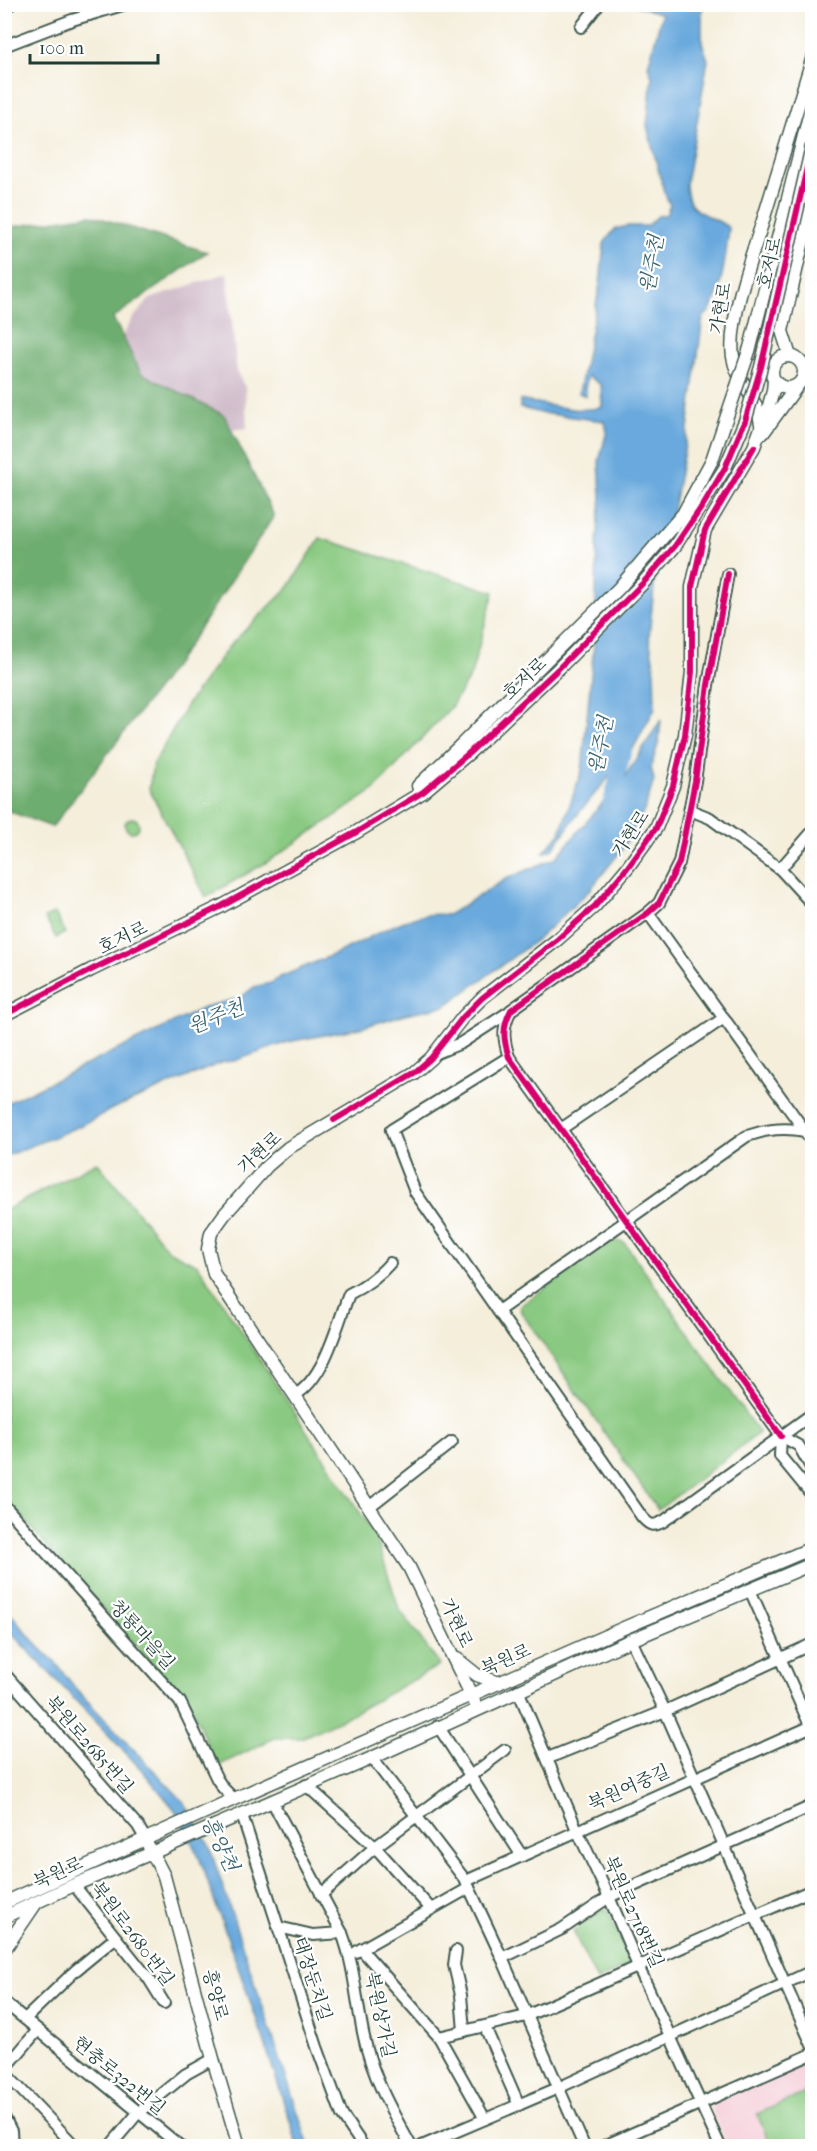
<svg xmlns="http://www.w3.org/2000/svg" width="817" height="2151" viewBox="0 0 817 2151" font-family="'IM FELL French Canon','Noto Serif KR',serif">
	<style>
		.built { fill: #f5cfd9 }
		.industrial { fill: #d1bdcb }
		.green { fill: #89c981; stroke: #54835a; stroke-width: 1.5 }
		.forest { fill: #6ead6f; stroke: #467552; stroke-width: 1.5 }
		.water { fill: #69a9dd; stroke: #447388; stroke-width: 1.5 }
		.lines { fill: none; stroke-linecap: round; stroke-linejoin: round }
		.river { stroke: #69a9dd; stroke-width: 15 }
		.minor-casing { stroke: #3f584d; stroke-width: 14 }
		.tertiary-casing { stroke: #3f584d; stroke-width: 15 }
		.minor { stroke: #fff; stroke-width: 10 }
		.tertiary { stroke: #fff; stroke-width: 12 }
		.tertiary-bridge-casing { stroke: #3f584d; stroke-width: 15; stroke-linecap: butt }
		.tertiary-bridge { stroke: #fff; stroke-width: 12 }
		.cycleway-casing { stroke: #fff; stroke-width: 10 }
		.cycleway { stroke: #d6006c; stroke-width: 6 }
		.labels { text-anchor: middle; dominant-baseline: central; stroke-width: 4.5; stroke-linejoin: round; paint-order: stroke }
		.street-label { font-size: 18px; fill: #1f3d34; stroke: #fff }
		.water-label { font-size: 20px; font-style: italic; fill: #39636f; stroke: #fff }
	</style>
	<rect width="100%" height="100%" fill="#fff"/>
	<filter id="ink" filterUnits="userSpaceOnUse"><feTurbulence type="fractalNoise" baseFrequency=".0167" numOctaves="2"/><feDisplacementMap in="SourceGraphic" scale="12" xChannelSelector="R" yChannelSelector="G"/><feConvolveMatrix kernelMatrix="1 2 1 2 8 2 1 2 1" color-interpolation-filters="sRGB"/></filter>
	<filter id="wash" filterUnits="userSpaceOnUse"><feTurbulence type="fractalNoise" baseFrequency=".008" numOctaves="4" result="noise"/><feDisplacementMap in="SourceGraphic" scale="24" xChannelSelector="R" yChannelSelector="G"/><feGaussianBlur stdDeviation="1.35" result="paint"/><feColorMatrix in="noise" values="0 0 0 0 0 0 0 0 0 0 0 0 0 0 0 0 0 1.4 0 .05"/><feComposite in="paint" operator="in"/></filter>
	<g filter="url(#wash)">
		<rect width="100%" height="100%" fill="#f4eedb"/>
		<polygon class="built" points="812,2058 812,2146 727,2146 711,2109 715,2102"/>
		<polygon class="industrial" points="227,273 237,373 245,387 247,428 189,435 171,450 121,339 133,318 150,299"/>
		<g class="green">
			<polygon points="320,538 494,592 471,675 451,707 374,790 267,862 206,897 149,789 153,765 188,703 230,645 288,588"/>
			<circle cx="132" cy="825" r="7"/>
			<polygon points="55,913 65,933 56,938 45,918"/>
			<polygon points="97,1162 168,1250 198,1265 376,1537 399,1609 440,1665 346,1717 301,1738 274,1738 216,1767 193,1710 5,1499 4,1211"/>
			<polygon points="616,1241 624,1242 759,1433 658,1510 521,1312 520,1306 609,1242"/>
			<polygon points="604,1909 608,1911 631,1964 597,1981 573,1931"/>
			<polygon points="812,2090 812,2146 771,2146 757,2114"/>
		</g>
		<polygon class="forest" points="91,215 207,252 113,318 141,373 224,415 274,516 178,661 52,827 5,810 5,228"/>
		<g class="water">
			<path d="M635 5H702V43L708 60 686 184C687 217 707 211 729 228 727 247 721 308 703 317L688 429 665 554 657 558 649 637 654 665 655 708 634 747 573 820 553 849 543 853 560 833 582 770 595 633 597 541 601 497 599 461 607 431 604 421 541 413 520 408V400C546 404 577 414 602 407L601 385 588 376 585 388 586 396 579 393 600 284 604 243 615 229 628 226H647L658 216 666 215 670 205 664 192 647 126 652 77 648 66 662 14Z"/>
			<path d="M661 720 659 741 651 767 654 780 645 809 623 848 590 890 538 939 445 1006 409 1013 360 1028 288 1042 234 1061 223 1062 112 1109C78 1129 41 1142 5 1156V1104L208 1006 240 998 254 987 271 983 280 977C304 967 329 957 352 946 382 932 414 910 448 915L506 879 556 858 626 775Z"/>
			<polygon points="4,1605 35,1643 56,1663 76,1689 184,1802 209,1845 309,2146 298,2146 297,2143 263,2038 199,1857 175,1810 140,1768 16,1638 5,1624"/>
		</g>
		<g class="lines">
			<polyline class="river" points="609,808 626,744"/>
		</g>
	</g>
	<g filter="url(#ink)">
		<g class="lines">
			<defs>
				<g id="minor">
					<polyline points="79,4 89,15"/>
					<polyline points="4,7 11,4"/>
					<polyline points="581,27 599,4"/>
					<polyline points="4,46 72,20 126,4"/>
					<path d="M728 574 708 685 695 781 679 863 659 903 648 913 511 1010C502 1027 503 1039 509 1057L781 1436"/>
					<polyline points="690,810 710,818 780,869 812,904"/>
					<polyline points="780,869 812,832"/>
					<polyline points="648,913 805,1131"/>
					<polyline points="434,1054 461,1043 509,1012"/>
					<path d="M509 1057 391 1130 415 1192 642 1517C650 1526 653 1527 664 1521L812 1414"/>
					<polyline points="561,1129 724,1018"/>
					<path d="M498 1311 747 1136C767 1129 784 1127 805 1131L812 1143"/>
					<path d="M295 1395C325 1378 337 1325 349 1294 365 1286 378 1277 390 1263"/>
					<polyline points="812,1469 799,1446 781,1436 780,1456 812,1495"/>
					<polyline points="4,1505 180,1702 217,1779 223,1788 234,1799"/>
					<polyline points="369,1507 452,1442"/>
					<polyline points="750,1590 812,1730"/>
					<polyline points="631,1640 665,1711 812,2045"/>
					<polyline points="4,1673 138,1826 146,1840"/>
					<polyline points="518,1690 577,1830 609,1897 638,1966 720,2146"/>
					<polyline points="438,1726 522,1856"/>
					<polyline points="372,1758 466,1881 502,1958 584,2146"/>
					<polyline points="548,1758 665,1711 812,1644"/>
					<polyline points="306,1785 375,1847 431,1909"/>
					<path d="M272 1801 342 1933C355 1967 356 2002 364 2037 372 2076 392 2112 411 2146"/>
					<polyline points="242,1815 317,2047 342,2115 363,2146"/>
					<polyline points="466,1881 812,1726"/>
					<polyline points="74,1885 149,1979 164,2003"/>
					<polyline points="321,1895 375,1847 505,1750"/>
					<polyline points="278,1927 313,1935 342,1933"/>
					<polyline points="361,1949 439,2037 485,2119"/>
					<polyline points="456,1951 454,1965 461,1995 464,2031"/>
					<polyline points="356,1952 469,1888"/>
					<polyline points="502,1958 562,1929 609,1897 812,1806"/>
					<polyline points="4,2002 180,2146"/>
					<polyline points="25,2019 76,1970 115,1938"/>
					<polyline points="485,2027 519,2105"/>
					<polyline points="439,2037 526,2016 812,1890"/>
					<polyline points="4,2070 38,2030"/>
					<polyline points="4,2072 75,2146"/>
					<polyline points="4,2117 11,2131 12,2146"/>
					<polyline points="110,2146 138,2113 186,2074 213,2059"/>
					<polyline points="422,2146 558,2088 812,1971"/>
					<polyline points="604,2146 812,2054"/>
				</g>
				<g id="tertiary">
					<polyline points="750,348 812,104"/>
					<circle cx="788" cy="372" r="16"/>
					<polyline points="790,356 782,331 812,202"/>
					<path d="M761 424C758 398 737 382 733 357 728 323 750 260 761 227 778 171 795 116 812 60"/>
					<polyline points="763,433 797,386"/>
					<polyline points="418,786 461,745"/>
					<polyline points="4,1015 91,970 222,906 355,833 423,792 469,753"/>
					<polyline points="457,1659 477,1675 499,1683"/>
					<polyline points="478,1709 409,1567 214,1274 208,1249 211,1233 224,1215 267,1166 288,1148 414,1073 431,1058 463,1017 482,998 558,939 595,906 627,868 656,828 673,786 685,735 692,672 692,587 705,530 754,447 768,409 773,391 774,380"/>
					<polyline points="149,1847 164,1876 213,2059 239,2146"/>
					<polyline points="4,1903 234,1799 626,1627 812,1548"/>
					<polyline points="4,1917 74,1885 152,1853 372,1758 631,1640 812,1564"/>
					<polyline points="4,1950 36,1903"/>
				</g>
			</defs>
			<use href="#minor" class="minor-casing"/>
			<use href="#tertiary" class="tertiary-casing"/>
			<use href="#minor" class="minor"/>
			<use href="#tertiary" class="tertiary"/>
			<defs>
				<g id="tertiary-bridge">
					<polyline points="461,745 619,588 683,514 712,460 750,348"/>
					<polyline points="469,753 558,669 643,583 675,546 725,468 745,421 761,367 812,146"/>
				</g>
			</defs>
			<use href="#tertiary-bridge" class="tertiary-bridge-casing"/>
			<use href="#tertiary-bridge" class="tertiary-bridge"/>
			<defs>
				<g id="cycleway">
					<path d="M728 574 708 685 695 781 679 863 659 903 648 913 511 1010C502 1027 503 1039 509 1057L781 1436"/>
					<polyline points="4,1015 91,970 222,906 355,833 423,792 469,753 558,669 643,583 675,546 703,505 725,468 745,421 761,367 812,146"/>
					<polyline points="334,1120 414,1073 431,1058 463,1017 482,998 558,939 595,906 627,868 656,828 673,786 685,735 692,672 692,587 705,530 754,447"/>
				</g>
			</defs>
			<use href="#cycleway" class="cycleway-casing"/>
			<use href="#cycleway" class="cycleway"/>
		</g>
	</g>
	<g class="labels">
		<g class="street-label">
			<text transform="translate(770 263) rotate(-77)">호저로</text>
			<text transform="translate(721 308) rotate(-80)">가현로</text>
			<text transform="translate(525 679) rotate(-44)">호저로</text>
			<text transform="translate(631 834) rotate(-57)">가현로</text>
			<text transform="translate(123 938) rotate(-26)">호저로</text>
			<text transform="translate(260 1153) rotate(-43)">가현로</text>
			<text transform="translate(456 1623) rotate(65)">가현로</text>
			<text transform="translate(142 1635) rotate(48)">청룡마을길</text>
			<text transform="translate(506 1660) rotate(-24)">북원로</text>
			<text transform="translate(89 1745) rotate(49)">북원로2685번길</text>
			<text transform="translate(629 1788) rotate(-24)">북원여중길</text>
			<text transform="translate(58 1873) rotate(-24)">북원로</text>
			<text transform="translate(633 1912) rotate(66)">북원로2718번길</text>
			<text transform="translate(132 1934) rotate(53)">북원로2680번길</text>
			<text transform="translate(312 1979) rotate(72)">태장둔치길</text>
			<text transform="translate(215 1995) rotate(75)">흥양로</text>
			<text transform="translate(380 2015) rotate(78)">북원상가길</text>
			<text transform="translate(119 2076) rotate(39)">현충로322번길</text>
		</g>
		<g class="water-label">
			<text transform="translate(652 264) rotate(-80)">원주천</text>
			<text transform="translate(601 745) rotate(-79)">원주천</text>
			<text transform="translate(216 1017) rotate(-22)">원주천</text>
			<text transform="translate(220 1844) rotate(64)">흥양천</text>
		</g>
	</g>
	<rect width="817" height="2151" fill="none" stroke="#fff" stroke-width="24"/>
	<path d="M30 54v9h128v-9" fill="none" stroke="#1f3d34" stroke-width="3"/>
	<text x="39" y="54" font-size="18" fill="#1f3d34" stroke="#ffffff" stroke-width="4.5" paint-order="stroke">100 m</text>
</svg>
